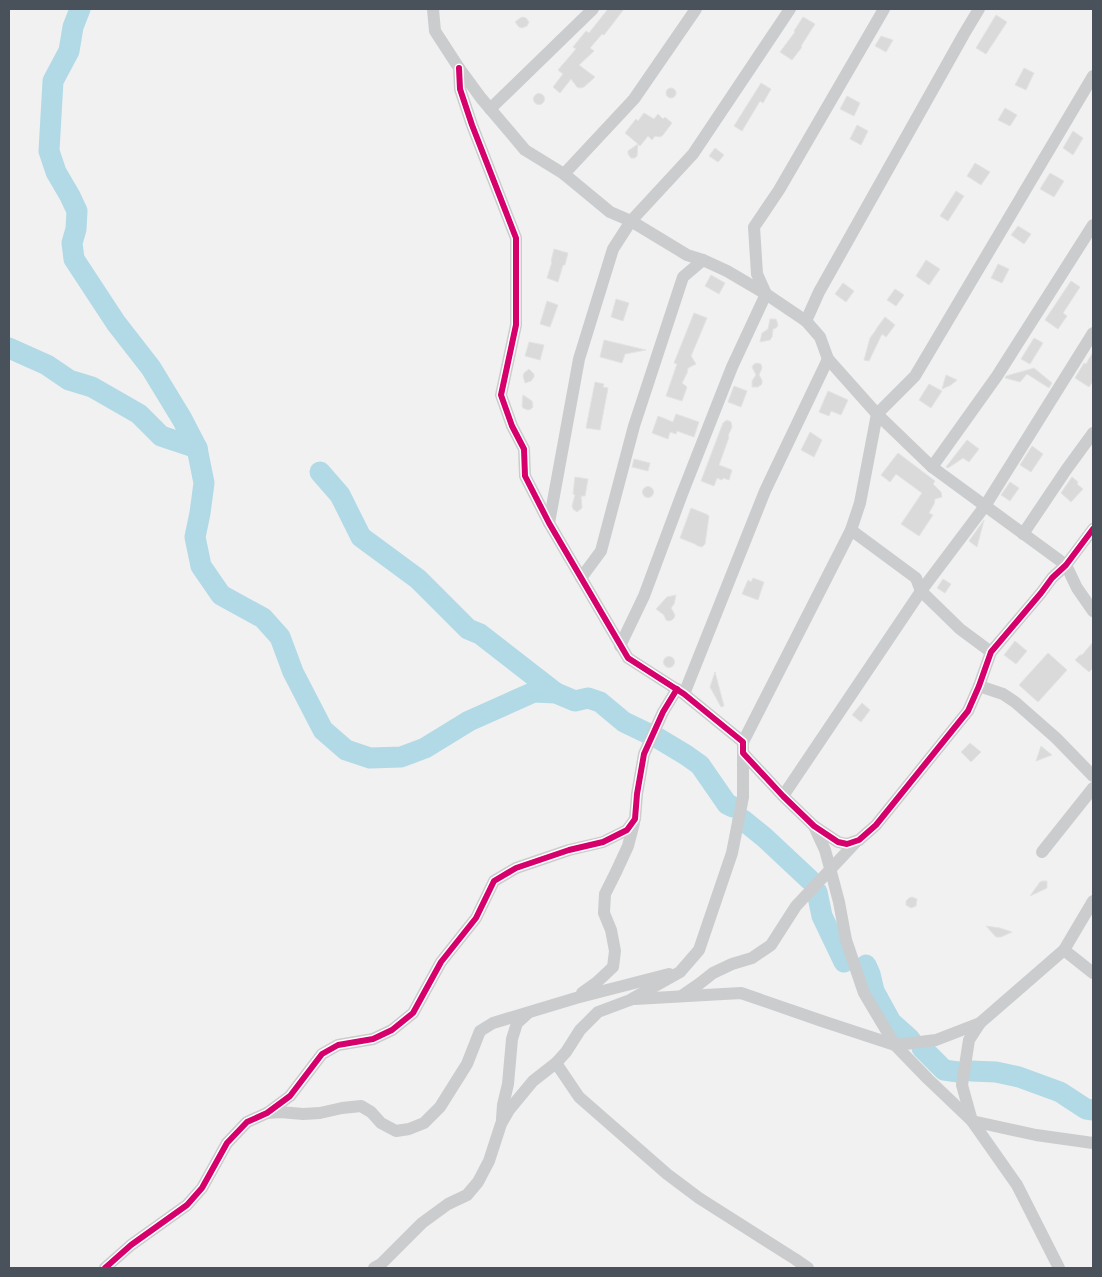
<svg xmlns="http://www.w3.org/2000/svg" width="1102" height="1277" viewBox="0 0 1102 1277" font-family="'PT Sans Narrow',sans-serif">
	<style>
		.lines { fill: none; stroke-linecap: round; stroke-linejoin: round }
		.river { stroke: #b1dae6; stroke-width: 21 }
		.building { fill: #dadadb; stroke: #e2e3e3 }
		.minor { stroke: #cbccce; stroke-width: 12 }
		.cycleway-casing { stroke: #fff; stroke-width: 9 }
		.cycleway { stroke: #d6006c; stroke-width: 6 }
	</style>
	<rect width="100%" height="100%" fill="#f1f1f1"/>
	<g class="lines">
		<g class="river">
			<polyline points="80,9 73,27 69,51 53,81 49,151 56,172 70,196 77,211 76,229 72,243 74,259 116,323 151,368 182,419 197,448 204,483 200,513 195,537 201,566 221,595 263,618 280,637 293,672 323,730 346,750 370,758 401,757 425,748 469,721 534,692 556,693 575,701 588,698 600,702 624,722 649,734"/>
			<polyline points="9,348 47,365 69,380 92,387 139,414 161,436 197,448"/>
			<polyline points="320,472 340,495 361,537 418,579 468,629 480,634 556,693"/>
			<polyline points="656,737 686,755 700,765 727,804 733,807"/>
			<polyline points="743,820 764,837 810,880"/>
			<polyline points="817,892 822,916 844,962"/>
			<polyline points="866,965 870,974 874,991 891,1022 910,1039"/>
			<polyline points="922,1048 944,1070 958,1072"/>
			<polyline points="971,1071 996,1072 1019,1077 1060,1092 1086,1109 1093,1110"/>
		</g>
	</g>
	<g class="building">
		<polygon points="608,9 624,9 604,35 602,34 590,48 594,51 579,65 595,77 584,87 580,88 577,87 571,79 560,93 553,87 563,74 558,70 576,49 573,47 586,31 589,33"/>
		<polygon points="996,15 1007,22 986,54 976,48"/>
		<polygon points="523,17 526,18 529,22 527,26 522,28 519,27 515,22 520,18"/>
		<polygon points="803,17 815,24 801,46 802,47 792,60 780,52 795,32 794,31"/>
		<polygon points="881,36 893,40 886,52 875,46"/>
		<polygon points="1024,68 1034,73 1026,90 1015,85"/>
		<polygon points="761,83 771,89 763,103 760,101 742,131 734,126"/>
		<circle cx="671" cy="93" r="5"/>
		<circle cx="539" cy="99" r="5.5"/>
		<polygon points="847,96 860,103 854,116 840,109"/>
		<polygon points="1005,108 1017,115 1010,126 998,120"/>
		<polygon points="644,113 654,119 658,114 663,119 665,117 672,123 663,135 660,137 655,136 652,140 648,136 640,146 638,144 637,156 635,158 631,158 628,154 628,151 638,144 625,133 636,119 638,121"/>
		<polygon points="857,125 868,131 861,145 850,139"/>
		<polygon points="1073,131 1083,138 1073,155 1063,148"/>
		<polygon points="715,148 724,155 718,162 709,156"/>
		<polygon points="975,163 990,172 981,185 967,176"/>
		<polygon points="1050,173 1064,181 1054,197 1040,189"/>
		<polygon points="956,191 964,196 948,221 940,216"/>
		<polygon points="1018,226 1031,234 1024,244 1011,235"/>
		<polygon points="554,249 568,253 565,265 563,265 558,282 547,278 552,262 551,261"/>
		<polygon points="926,260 940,269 929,285 916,276"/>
		<polygon points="998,264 1009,269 1002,283 991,278"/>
		<polygon points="711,275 725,283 719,294 705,286"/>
		<polygon points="1071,281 1080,287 1063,313 1067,316 1058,329 1045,320"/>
		<polygon points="843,283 854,291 846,302 835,294"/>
		<polygon points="895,289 904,295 896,306 887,300"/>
		<polygon points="616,299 629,303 623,321 611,317"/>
		<polygon points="547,301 558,305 550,327 540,324"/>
		<polygon points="694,313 707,318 691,356 696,364 688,368 687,373 682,383 687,387 682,401 666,396 677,364 674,363"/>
		<polygon points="885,317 895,325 886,337 882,334 869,361 864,360 870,338 876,330 876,329"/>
		<polygon points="770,319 776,319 778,325 776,328 773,329 772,337 770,340 760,342 762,333 768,329"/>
		<polygon points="1034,338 1043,343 1030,364 1021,359"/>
		<polygon points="604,340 646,350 625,354 622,363 600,357"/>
		<polygon points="529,342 544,345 540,360 525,356"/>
		<polygon points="1093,352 1093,381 1089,387 1075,378 1084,363 1086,364"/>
		<polygon points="757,363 761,364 762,368 759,375 762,380 762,384 758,387 752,387 752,381 756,375 752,367 754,364"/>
		<polygon points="1034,368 1052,383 1049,388 1027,374 1020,382 1005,378 1006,376"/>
		<polygon points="529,369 534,374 534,377 531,381 525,383 523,376 524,373"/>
		<polygon points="946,375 957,380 951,385 942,389"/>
		<polygon points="595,382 604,384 603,387 608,388 600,430 586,428"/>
		<polygon points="929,384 942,391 931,408 919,400"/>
		<polygon points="734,386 747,391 741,407 728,402"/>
		<polygon points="828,391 848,400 841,415 831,411 829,416 819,412"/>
		<polygon points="523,395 532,401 533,407 531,409 528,410 523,408 522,406"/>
		<polygon points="676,414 699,422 694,437 677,431 676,434 670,432 668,439 652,433 658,416 673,422"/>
		<polygon points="727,420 731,422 732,427 728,436 729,437 719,465 732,470 729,480 723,478 722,480 717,478 714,486 701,481 723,423"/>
		<polygon points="810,432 822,440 814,457 801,450"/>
		<polygon points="967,440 979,449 969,462 963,458 948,468 946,467"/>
		<polygon points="1032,446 1043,454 1031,472 1020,465"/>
		<polygon points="898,453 935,481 933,484 941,492 942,497 935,499 934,504 929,513 933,515 919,536 901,524 922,493 896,474 890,482 881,475"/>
		<polygon points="634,459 650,463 648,471 632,467"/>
		<polygon points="575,477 588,479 585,496 581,496 582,508 577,512 573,509 572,506 575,495 573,494"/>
		<polygon points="1072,477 1078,482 1077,484 1083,489 1071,502 1061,493"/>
		<polygon points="1010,482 1019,488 1010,501 1001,495"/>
		<circle cx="648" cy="492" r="5.5"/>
		<polygon points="691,508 706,514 709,516 705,544 702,547 698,546 695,544 680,538"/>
		<polygon points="984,520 977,547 969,541"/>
		<polygon points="753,578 764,582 758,600 742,594 748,580 751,582"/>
		<polygon points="943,579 951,584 945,593 937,588"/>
		<polygon points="676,595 674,604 671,608 675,615 674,618 672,620 669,621 666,620 664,615 656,609 667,597"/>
		<polygon points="1015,641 1027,651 1016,664 1004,655"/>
		<polygon points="1093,642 1093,668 1089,672 1075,660 1080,655 1082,655"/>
		<polygon points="1048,653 1067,670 1038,702 1019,685"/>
		<circle cx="669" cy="662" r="5.5"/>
		<polygon points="715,672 724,706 721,707 710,687"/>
		<polygon points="862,703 870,710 861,722 852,715"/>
		<polygon points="970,743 981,752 971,762 961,752"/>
		<polygon points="1041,746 1052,755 1036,761"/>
		<polygon points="1042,881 1047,881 1047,888 1030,896 1040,882"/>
		<polygon points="912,897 917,899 916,906 911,908 906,905 906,901 909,898"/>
		<polygon points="986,926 1000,928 1012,932 1001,937 996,937"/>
	</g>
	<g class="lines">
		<g class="minor">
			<polyline points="433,9 435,31 459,68 481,98 525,150 564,174 610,212 631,221 687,255 703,260 727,271 766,294 806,321 820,337 828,359 877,414 932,467 1066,565 1077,588 1093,611"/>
			<polyline points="459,68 460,89 472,125 516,238 516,325 501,395 512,426 524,449 525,476 549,523 628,658 684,694 743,742 743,753 783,796 814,826 838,842 847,844 859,840 876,825 968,711 979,686 991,652 1041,593 1052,578 1066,565 1093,529"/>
			<polyline points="490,109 593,9"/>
			<polyline points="564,174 634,99 696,9"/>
			<polyline points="806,321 819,292 964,34 979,9"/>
			<polyline points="932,467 997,376 1093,225"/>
			<polyline points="549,523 579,359 613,249 631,221 693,154 790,9"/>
			<polyline points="851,530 916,578 921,591 960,629 991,652"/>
			<polyline points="1023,534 1066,470 1093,433"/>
			<polyline points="581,578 601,551 634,426 683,277 703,260"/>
			<polyline points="620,646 644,596 682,494 732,367 766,294 757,274 754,227 779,190 884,9"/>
			<polyline points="979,686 1003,694 1015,702 1056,738 1093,776"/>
			<polyline points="684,694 765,491 828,359"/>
			<polyline points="743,742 851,530 860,503 877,414 915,376 1093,76"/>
			<polyline points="783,796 921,591 985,506 1093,333"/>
			<polyline points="814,826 825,850 830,868 839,902 846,940 864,993 895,1045 936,1040 980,1023"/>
			<polyline points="1042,852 1093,788"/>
			<polyline points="1064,950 1093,973"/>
			<polyline points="582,993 596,983 613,967 615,951 611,930 604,913 605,894 616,872 628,846 634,823"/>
			<polyline points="683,995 699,984 713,973 732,964 752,958 771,945 796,906 857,841"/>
			<polyline points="635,999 741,993 822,1021 895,1045 928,1079 972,1121 1036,1135 1093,1143"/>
			<polyline points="556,1063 579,1097 667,1174 699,1198 795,1259 808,1268"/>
			<polyline points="267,1113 280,1112 303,1114 320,1113 342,1108 361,1106 371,1112 381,1123 396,1131 409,1129 424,1123 440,1107 467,1064 480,1031 493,1023 576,998 669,974"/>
			<polyline points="502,1119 503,1105 508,1084 512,1039 517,1023 528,1013"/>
			<polyline points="105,1268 131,1245 187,1205 202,1188 227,1143 247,1122 267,1113 290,1096 322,1054 338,1045 373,1039 392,1030 413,1013 441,962 476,918 494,881 516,868 569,850 603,842 627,830 635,819 637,794 644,754 663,712 677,689"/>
			<polyline points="374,1268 381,1264 422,1223 448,1204 467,1195 478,1182 489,1161 501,1124 509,1110 533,1081 556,1063 566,1052 580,1030 598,1012 630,1000 680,972 699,950 732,853 743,797 743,753"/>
			<polyline points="1059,1268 1017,1185 972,1121 962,1085 969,1040 980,1023 1064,950 1093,901"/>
		</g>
		<defs>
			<g id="cycleway">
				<polyline points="459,68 460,89 472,125 516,238 516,325 501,395 512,426 524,449 525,476 549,523 628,658 684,694 743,742 743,753 783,796 814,826 838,842 847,844 859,840 876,825 968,711 979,686 991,652 1041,593 1052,578 1066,565 1093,529"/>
				<polyline points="105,1268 131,1245 187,1205 202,1188 227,1143 247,1122 267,1113 290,1096 322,1054 338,1045 373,1039 392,1030 413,1013 441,962 476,918 494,881 516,868 569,850 603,842 627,830 635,819 637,794 644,754 663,712 677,689"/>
			</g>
		</defs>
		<use href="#cycleway" class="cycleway-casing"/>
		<use href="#cycleway" class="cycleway"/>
	</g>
	<rect width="1102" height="1277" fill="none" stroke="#49525b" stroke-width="20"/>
</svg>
